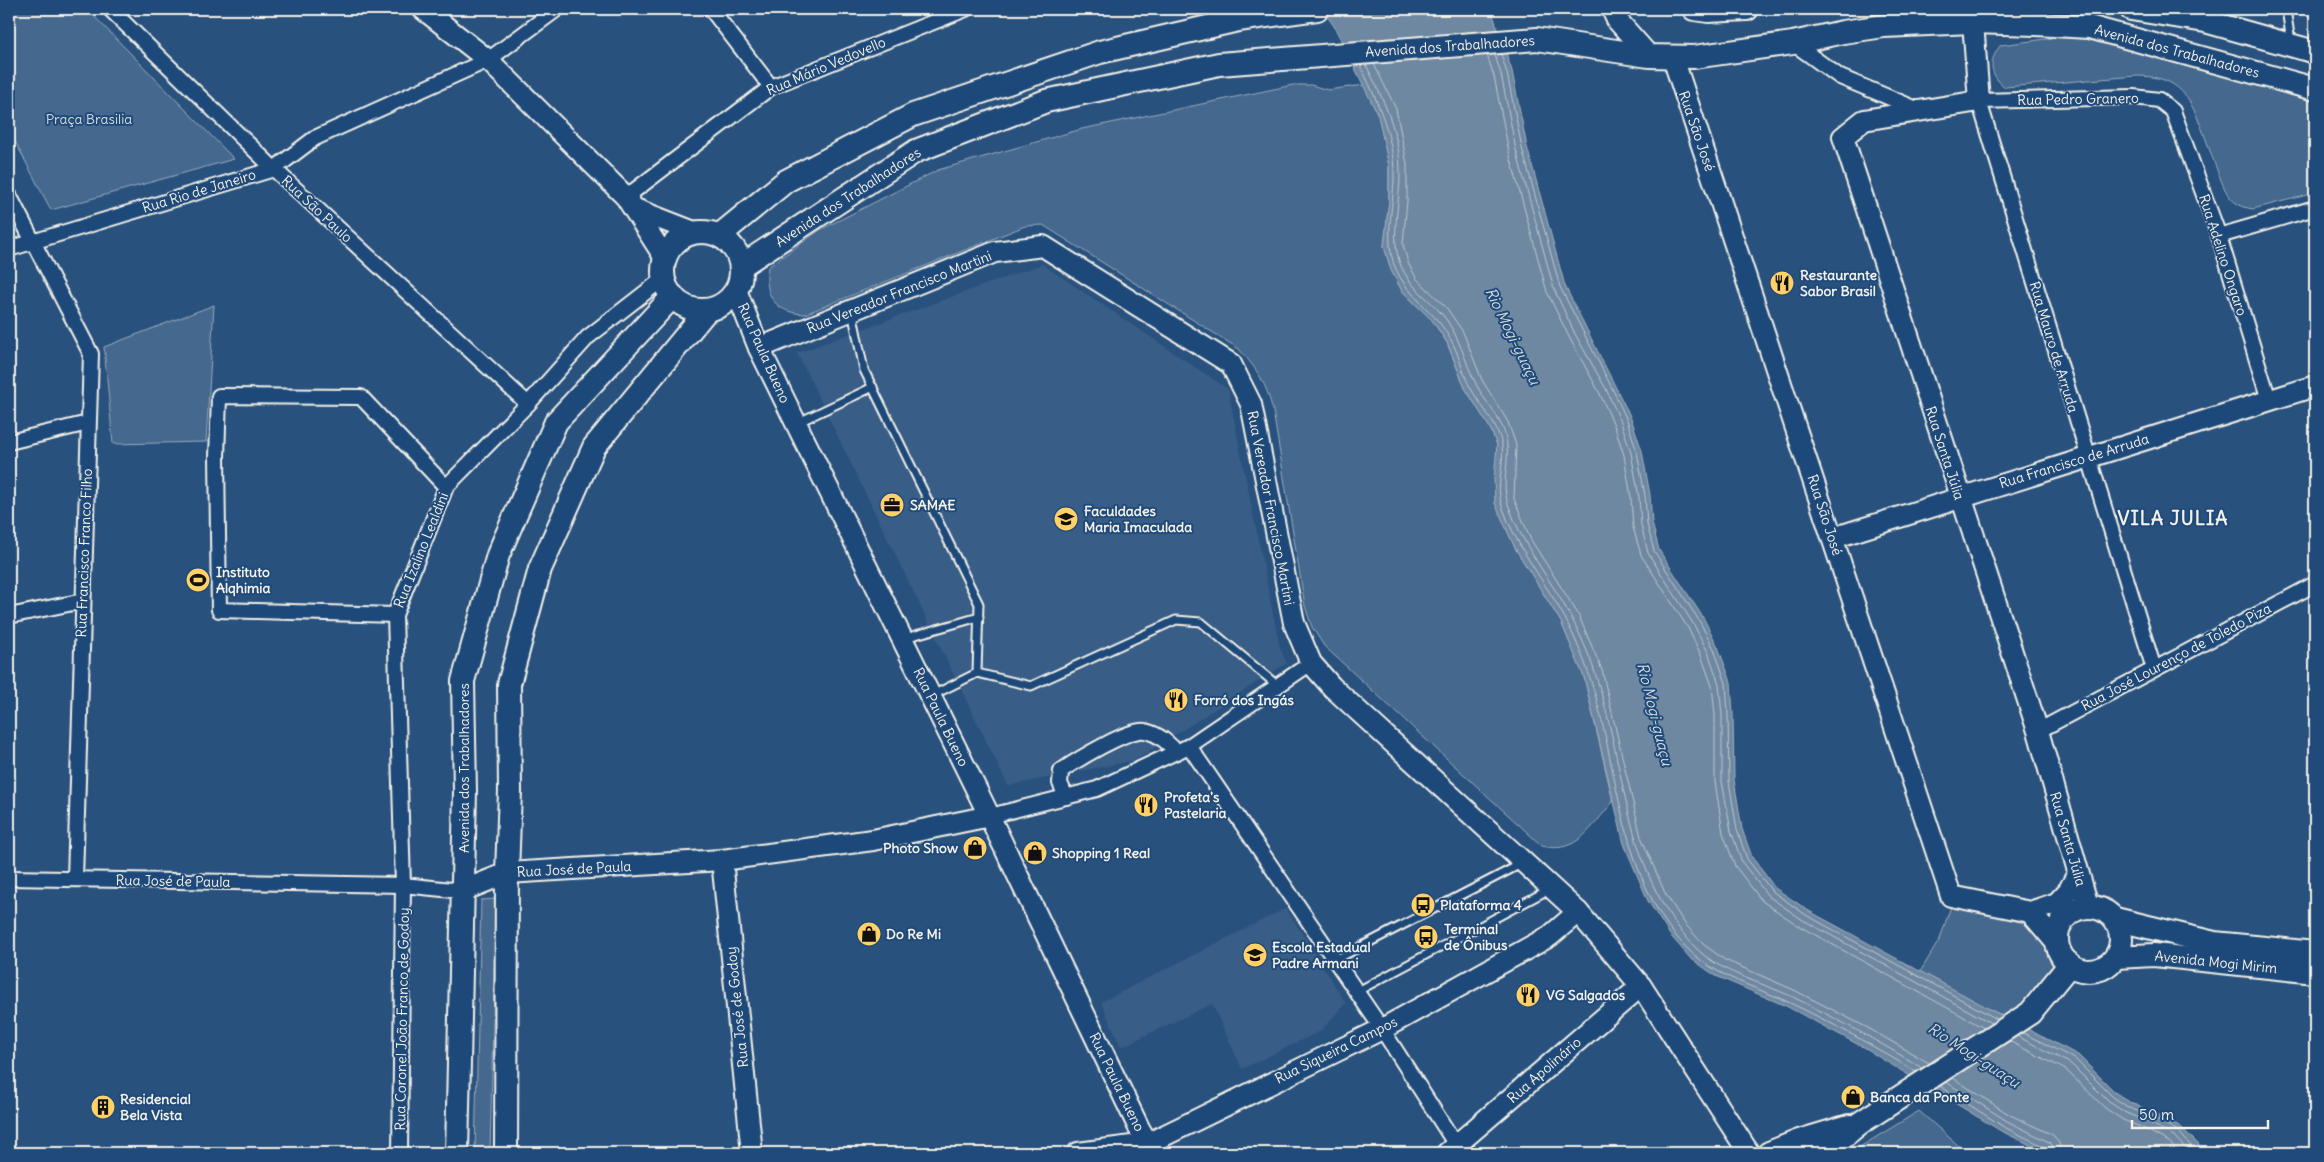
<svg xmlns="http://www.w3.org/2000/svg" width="2324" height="1162" viewBox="0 0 2324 1162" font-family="Delius,sans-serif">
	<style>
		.built { fill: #375d86 }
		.green { fill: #45688e; stroke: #9cacbb }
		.water { fill: #6e88a2; stroke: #a4b2be }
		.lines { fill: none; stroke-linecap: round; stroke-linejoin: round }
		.shore { stroke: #bec7cc; stroke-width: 1 }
		.lane-casing { stroke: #f4f1e8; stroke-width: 11 }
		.street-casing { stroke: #f4f1e8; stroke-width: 18 }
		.secondary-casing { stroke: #f4f1e8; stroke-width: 24 }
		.primary-casing { stroke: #f4f1e8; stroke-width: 26 }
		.lane { stroke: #1f4a7a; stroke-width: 7 }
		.street { stroke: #1f4a7a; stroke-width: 14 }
		.secondary { stroke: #1f4a7a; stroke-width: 20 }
		.primary { stroke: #1f4a7a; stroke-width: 22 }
		.labels { text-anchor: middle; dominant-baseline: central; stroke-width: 4; stroke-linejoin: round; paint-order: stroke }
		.street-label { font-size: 14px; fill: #f4f1e8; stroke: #1f4a7a }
		.park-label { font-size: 14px; fill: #dadcda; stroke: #1f4a7a }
		.poi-label { font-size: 14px; font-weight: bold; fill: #f4f1e8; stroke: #1f4a7a; text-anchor: start }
		.water-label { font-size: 15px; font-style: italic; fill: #d9dcda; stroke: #1f4a7a }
		.district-label { font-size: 19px; font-weight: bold; letter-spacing: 1px; fill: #f4f1e8; stroke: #1f4a7a }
	</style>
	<rect width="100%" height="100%" fill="#28517e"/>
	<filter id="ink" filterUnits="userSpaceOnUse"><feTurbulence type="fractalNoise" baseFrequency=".02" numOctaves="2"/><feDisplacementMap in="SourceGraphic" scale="10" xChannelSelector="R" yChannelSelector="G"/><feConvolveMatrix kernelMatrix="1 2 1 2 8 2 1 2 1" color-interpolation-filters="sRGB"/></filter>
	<g filter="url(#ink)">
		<g class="built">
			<polygon points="1042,264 1228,389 1280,648 1287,663 1136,760 1008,786 797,353"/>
			<polygon points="1286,908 1346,1003 1321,1031 1242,1069 1212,1004 1121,1047 1101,1002"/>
		</g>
		<g class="green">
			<polygon points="9,9 87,9 234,159 51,210 9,130"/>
			<path d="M2091 33 2315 90V193L2253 209C2238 207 2229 200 2223 185 2216 168 2210 151 2204 134 2190 98 2181 76 2137 76L2005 87C1989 75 1988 60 2001 45Z"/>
			<path d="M1293 85H1311L1328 90 1364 85 1378 115 1389 166V200L1384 246 1391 270 1402 291 1432 320 1447 343 1465 388 1490 428 1497 445 1495 503 1515 548 1561 622 1584 677 1613 802C1591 826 1578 855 1542 846L1324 646 1312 627 1305 606 1273 411C1266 383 1258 370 1239 349L1043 225 1025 226 805 314C776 313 763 296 768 267L820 230 938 170 1082 129Z"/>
			<polygon points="214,305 206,442 113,444 104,347"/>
			<polygon points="496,899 490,1153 475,1153 481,900"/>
			<polygon points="1953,900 2027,917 2054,950 2058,962 2010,1020 1920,972 1940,939"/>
			<polygon points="1919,1111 1967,1153 1850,1153"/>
		</g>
		<polygon class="water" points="1322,9 1491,9 1512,71 1527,147 1565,286 1631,418 1642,451 1650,495 1652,523 1659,550 1704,619 1718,647 1731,682 1733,714 1734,780 1742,829 1752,857 1775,888 1809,911 2010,1020 2078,1055 2116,1093 2131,1103 2153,1112 2181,1127 2198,1144 2203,1153 2047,1153 2001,1131 1859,1045 1786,1006 1716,976 1690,958 1670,935 1648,901 1624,844 1584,677 1561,622 1515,548 1495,503 1494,479 1497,445 1490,428 1465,388 1447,342 1432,320 1402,291 1391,270 1384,246 1389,200 1389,166 1378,115 1334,26"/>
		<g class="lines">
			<g class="shore">
				<polyline points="1501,54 1507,73 1522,148 1560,287 1611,386 1627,420 1637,452 1645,496 1647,524 1654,551 1700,622 1714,649 1726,683 1728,715 1729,781 1737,830 1747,859 1772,891 1806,915 1997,1019"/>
				<polyline points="1487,55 1494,76 1509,152 1547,292 1569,337 1599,392 1614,425 1624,455 1631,498 1633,527 1641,555 1688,628 1701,655 1712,686 1715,715 1715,782 1723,833 1735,866 1762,901 1799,926 1984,1028"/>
				<polyline points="1495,55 1501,74 1516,150 1554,289 1575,334 1606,389 1621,422 1631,453 1639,497 1641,525 1648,553 1694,625 1708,652 1719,684 1722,715 1722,781 1731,831 1742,862 1768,896 1803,920 1991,1023"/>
				<polyline points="1374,64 1396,109 1407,164 1407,201 1403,244 1408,263 1417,279 1446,307 1463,332 1482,380 1508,422 1516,445 1514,499 1531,540 1578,614 1602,670 1641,837 1665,893 1685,924 1703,944 1725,960 1794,990 1868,1028 1929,1063"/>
				<path d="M1360 65C1376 98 1392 132 1394 170 1395 202 1383 237 1395 267 1407 297 1437 312 1451 340 1459 354 1462 371 1469 385 1479 405 1498 423 1502 445 1505 465 1495 486 1502 506 1516 547 1544 580 1565 618 1574 636 1583 656 1589 675 1620 766 1617 884 1693 954 1719 977 1755 987 1786 1001 1831 1022 1874 1046 1916 1072"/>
				<path d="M1366 65C1383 98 1399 132 1400 169 1401 200 1389 238 1401 266 1410 287 1427 297 1441 313 1459 333 1464 360 1476 384 1483 399 1495 411 1502 426 1515 456 1499 478 1508 504 1522 546 1550 578 1571 617 1580 634 1589 654 1595 673 1627 767 1622 870 1695 947 1720 973 1761 982 1793 997 1837 1019 1880 1042 1922 1068"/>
				<polyline points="2023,1033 2075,1059 2113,1097 2129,1108 2151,1116 2178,1131 2197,1153"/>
				<polyline points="2017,1036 2071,1064 2109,1102 2126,1113 2148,1122 2174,1136 2190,1153"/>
				<polyline points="2009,1041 2066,1070 2105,1108 2123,1120 2145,1129 2169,1142 2181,1153"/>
				<polyline points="1953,1078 2010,1115 2053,1135 2059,1143 2061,1153"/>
				<polyline points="1946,1082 2007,1121 2049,1142 2053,1146 2054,1153"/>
				<polyline points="1940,1086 2004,1127 2045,1147 2048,1153"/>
			</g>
			<defs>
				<g id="lane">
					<polyline points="2286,9 2291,42"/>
					<polyline points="855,311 854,321 864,370 979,604 977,673"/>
					<polyline points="799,422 873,387"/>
					<polyline points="905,638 979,617"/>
					<polyline points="931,696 977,673 1031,686 1176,620 1201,622 1277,685"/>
					<polyline points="1335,960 1523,863"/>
					<polyline points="1356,992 1550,889"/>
				</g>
				<g id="street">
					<polyline points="110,9 274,169 528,404"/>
					<polyline points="711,9 771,87"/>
					<polyline points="1793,43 1840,77 1919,110"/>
					<polyline points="9,195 91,354 75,879"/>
					<polyline points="626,197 771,87 966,9"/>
					<polyline points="2219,236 2315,208"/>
					<polyline points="9,249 274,169 315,138 488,60 557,9"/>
					<polyline points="9,442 88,423"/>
					<polyline points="395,615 219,610 217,457 219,396 361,397 446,487"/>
					<polyline points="9,616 83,601"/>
					<polyline points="2154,669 1979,101 2134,97 2159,100 2173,111 2219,236 2269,400"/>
					<polyline points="2038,731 2315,584"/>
					<polyline points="1189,746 1382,1029 1456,1145"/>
					<path d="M1066 797 1060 783 1061 771C1075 761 1129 728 1145 731 1159 734 1168 743 1177 752"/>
					<polyline points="990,816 1097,789 1189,746 1311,663"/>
					<polyline points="9,878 403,885 462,891"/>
					<polyline points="400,1153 403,885 395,615 446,487 528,404 588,337 664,278"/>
				</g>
				<g id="secondary">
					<polyline points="423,9 488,60 626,197 665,258"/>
					<polyline points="1612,9 1617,20 1649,56"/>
					<polyline points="1972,9 1979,101 1864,120 1843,137 2038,731 2088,906"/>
					<polyline points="1673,58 1951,896 2030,912 2057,903 2069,890 2078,873"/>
					<polyline points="635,209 694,232"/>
					<polyline points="736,290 759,348 983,803 1139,1128 1153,1153"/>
					<polyline points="759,348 995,252 1043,246 1231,364 1251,404 1294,623 1311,663 1332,687 1578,912 1641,986 1749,1153"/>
					<polyline points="1833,538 2315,386"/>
					<polyline points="722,860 752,1153"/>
					<polyline points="462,891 507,873 722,860 873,840 990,816"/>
					<polyline points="2030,912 2058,945"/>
					<polyline points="1078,1153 1147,1144 1382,1029 1550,936 1578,912"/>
					<polyline points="1447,1153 1641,986"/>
				</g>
				<g id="primary">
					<polyline points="1694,9 1708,11 1747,9"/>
					<polyline points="2131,9 2205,21 2315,52"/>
					<circle cx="702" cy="271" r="39"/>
					<polyline points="720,235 786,181 913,115 1100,52 1238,20 1317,9"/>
					<polyline points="741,266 916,151 1046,101 1219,64 1537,39 1649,56 1694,57 1793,43 1843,32 1884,26 1972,22 2036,24 2089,27 2315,89"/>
					<circle cx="2089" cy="939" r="32"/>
					<polyline points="2115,919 2214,943 2315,953"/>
					<polyline points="2116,957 2154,955 2315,972"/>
					<polyline points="457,1153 465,791 463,681 498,555 556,422 673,296"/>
					<polyline points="506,1153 507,873 510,791 509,684 540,569 594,447 707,310"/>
					<polyline points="1769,1153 1799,1141 1849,1126"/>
					<polyline points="1823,1153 1860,1123 2030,1013 2070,964"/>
				</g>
			</defs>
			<use href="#lane" class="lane-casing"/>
			<use href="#street" class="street-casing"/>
			<use href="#secondary" class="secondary-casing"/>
			<use href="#primary" class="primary-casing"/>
			<use href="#lane" class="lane"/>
			<use href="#street" class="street"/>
			<use href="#secondary" class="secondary"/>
			<use href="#primary" class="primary"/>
		</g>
	</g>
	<defs>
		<symbol id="restaurant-disc" viewBox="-11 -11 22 22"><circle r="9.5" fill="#ffd166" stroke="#1f4a7a"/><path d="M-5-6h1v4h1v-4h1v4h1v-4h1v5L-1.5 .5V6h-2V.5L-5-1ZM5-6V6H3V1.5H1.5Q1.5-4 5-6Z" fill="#111"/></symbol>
		<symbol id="office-disc" viewBox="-11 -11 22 22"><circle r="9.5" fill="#ffd166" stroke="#1f4a7a"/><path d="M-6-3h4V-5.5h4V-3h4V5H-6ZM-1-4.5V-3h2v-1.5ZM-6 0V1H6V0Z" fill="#111"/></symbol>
		<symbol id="university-disc" viewBox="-11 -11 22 22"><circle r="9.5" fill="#ffd166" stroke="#1f4a7a"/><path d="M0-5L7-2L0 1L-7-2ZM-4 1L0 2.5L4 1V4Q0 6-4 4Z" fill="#111"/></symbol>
		<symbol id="stadium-disc" viewBox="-11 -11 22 22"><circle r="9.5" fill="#ffd166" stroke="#1f4a7a"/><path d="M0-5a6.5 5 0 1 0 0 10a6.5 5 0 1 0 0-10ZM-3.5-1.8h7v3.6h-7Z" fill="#111"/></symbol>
		<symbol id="shop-disc" viewBox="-11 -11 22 22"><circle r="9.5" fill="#ffd166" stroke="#1f4a7a"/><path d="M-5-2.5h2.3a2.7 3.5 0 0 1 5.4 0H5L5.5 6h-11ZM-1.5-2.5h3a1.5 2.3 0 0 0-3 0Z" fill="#111"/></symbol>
		<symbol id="bus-disc" viewBox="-11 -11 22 22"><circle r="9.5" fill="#ffd166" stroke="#1f4a7a"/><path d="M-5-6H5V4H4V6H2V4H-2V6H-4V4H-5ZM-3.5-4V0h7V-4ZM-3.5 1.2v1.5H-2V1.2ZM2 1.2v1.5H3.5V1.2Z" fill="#111"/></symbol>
		<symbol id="school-disc" viewBox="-11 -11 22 22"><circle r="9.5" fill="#ffd166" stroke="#1f4a7a"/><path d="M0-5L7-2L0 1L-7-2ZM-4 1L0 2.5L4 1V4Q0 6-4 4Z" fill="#111"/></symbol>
		<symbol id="building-disc" viewBox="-11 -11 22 22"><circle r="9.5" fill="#ffd166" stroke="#1f4a7a"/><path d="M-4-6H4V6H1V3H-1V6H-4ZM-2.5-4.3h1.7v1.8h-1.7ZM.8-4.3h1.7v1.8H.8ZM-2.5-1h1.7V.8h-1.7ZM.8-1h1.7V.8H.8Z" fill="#111"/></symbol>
	</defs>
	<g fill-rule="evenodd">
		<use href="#restaurant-disc" x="1768" y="269" width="28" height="28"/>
		<use href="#office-disc" x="878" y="491" width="28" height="28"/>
		<use href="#university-disc" x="1052" y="505" width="28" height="28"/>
		<use href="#stadium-disc" x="184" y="566" width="28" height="28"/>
		<use href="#restaurant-disc" x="1162" y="686" width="28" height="28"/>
		<use href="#restaurant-disc" x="1132" y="791" width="28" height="28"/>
		<use href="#shop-disc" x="961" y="834" width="28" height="28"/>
		<use href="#shop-disc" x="1021" y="839" width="28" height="28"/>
		<use href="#bus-disc" x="1409" y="891" width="28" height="28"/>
		<use href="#shop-disc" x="855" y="920" width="28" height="28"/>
		<use href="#bus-disc" x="1412" y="923" width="28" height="28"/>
		<use href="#school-disc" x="1241" y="941" width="28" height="28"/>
		<use href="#restaurant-disc" x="1514" y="981" width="28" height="28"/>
		<use href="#shop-disc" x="1839" y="1083" width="28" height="28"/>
		<use href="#building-disc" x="89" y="1093" width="28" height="28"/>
	</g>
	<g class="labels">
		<g class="street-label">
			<text transform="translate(1450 46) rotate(-4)">Avenida dos Trabalhadores</text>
			<text transform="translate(2177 51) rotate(15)">Avenida dos Trabalhadores</text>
			<text transform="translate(826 66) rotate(-23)">Rua Mário Vedovello</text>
			<text transform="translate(2078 99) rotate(-1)">Rua Pedro Granero</text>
			<text transform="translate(1697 131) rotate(71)">Rua São José</text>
			<text transform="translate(199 191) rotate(-17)">Rua Rio de Janeiro</text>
			<text transform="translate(848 197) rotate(-33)">Avenida dos Trabalhadores</text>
			<text transform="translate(317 209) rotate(43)">Rua São Paulo</text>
			<text transform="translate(2223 255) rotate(72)">Rua Adelino Ongaro</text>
			<text transform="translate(899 292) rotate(-22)">Rua Vereador Francisco Martini</text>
			<text transform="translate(2054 347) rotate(73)">Rua Mauro de Arruda</text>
			<text transform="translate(764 353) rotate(66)">Rua Paula Bueno</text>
			<text transform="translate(1945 453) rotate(72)">Rua Santa Júlia</text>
			<text transform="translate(2074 461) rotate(-17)">Rua Francisco de Arruda</text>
			<text transform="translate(1271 508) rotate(79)">Rua Vereador Francisco Martini</text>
			<text transform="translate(1825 515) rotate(72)">Rua São José</text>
			<text transform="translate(421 550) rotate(-68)">Rua Izalino Lealdini</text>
			<text transform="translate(84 553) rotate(-88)">Rua Francisco Franco Filho</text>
			<text transform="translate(2176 657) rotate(-28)">Rua José Lourenço de Toledo Piza</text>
			<text transform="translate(941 717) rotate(64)">Rua Paula Bueno</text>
			<text transform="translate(464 768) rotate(-90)">Avenida dos Trabalhadores</text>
			<text transform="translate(2068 839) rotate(74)">Rua Santa Júlia</text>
			<text transform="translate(574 869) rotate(-3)">Rua José de Paula</text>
			<text transform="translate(173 881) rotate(1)">Rua José de Paula</text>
			<text transform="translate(2216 962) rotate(6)">Avenida Mogi Mirim</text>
			<text transform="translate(737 1007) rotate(-96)">Rua José de Godoy</text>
			<text transform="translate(402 1019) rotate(-89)">Rua Coronel João Franco de Godoy</text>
			<text transform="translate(1336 1050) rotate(-26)">Rua Siqueira Campos</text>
			<text transform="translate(1544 1070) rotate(-41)">Rua Apolinário</text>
			<text transform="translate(1117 1082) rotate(64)">Rua Paula Bueno</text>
		</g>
		<g class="park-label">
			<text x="89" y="119">Praça Brasilia</text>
		</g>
		<g class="poi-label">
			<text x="1800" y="275">Restaurante<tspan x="1800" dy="16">Sabor Brasil</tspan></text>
			<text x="910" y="505">SAMAE</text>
			<text x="1084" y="511">Faculdades<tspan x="1084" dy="16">Maria Imaculada</tspan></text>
			<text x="216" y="572">Instituto<tspan x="216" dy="16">Alqhimia</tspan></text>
			<text x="1194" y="700">Forró dos Ingás</text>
			<text x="1164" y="797">Profeta's<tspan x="1164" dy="16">Pastelaria</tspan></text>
			<text x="958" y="848" text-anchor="end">Photo Show</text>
			<text x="1052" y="853">Shopping 1 Real</text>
			<text x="1440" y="905">Plataforma 4</text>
			<text x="1444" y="929">Terminal<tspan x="1444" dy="16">de Ônibus</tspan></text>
			<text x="886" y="934">Do Re Mi</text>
			<text x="1272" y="947">Escola Estadual<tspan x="1272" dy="16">Padre Armani</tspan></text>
			<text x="1546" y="995">VG Salgados</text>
			<text x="1870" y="1097">Banca da Ponte</text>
			<text x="120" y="1099">Residencial<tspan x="120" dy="16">Bela Vista</tspan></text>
		</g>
		<g class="water-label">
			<text transform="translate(1513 336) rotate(64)">Rio Mogi-guaçu</text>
			<text transform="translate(1655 714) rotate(76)">Rio Mogi-guaçu</text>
			<text transform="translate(1974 1055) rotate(33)">Rio Mogi-guaçu</text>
		</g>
		<g class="district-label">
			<text x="2173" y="518">VILA JULIA</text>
		</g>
	</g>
	<rect width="2324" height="1162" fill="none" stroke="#1f4a7a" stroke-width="30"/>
	<rect x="15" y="15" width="2294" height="1132" fill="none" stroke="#f4f1e8" stroke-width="2" filter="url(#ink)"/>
	<path d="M2132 1120v8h136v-8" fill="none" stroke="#f4f1e8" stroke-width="2.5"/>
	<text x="2139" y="1120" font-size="15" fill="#f4f1e8" stroke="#1f4a7a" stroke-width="4" paint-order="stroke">50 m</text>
</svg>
